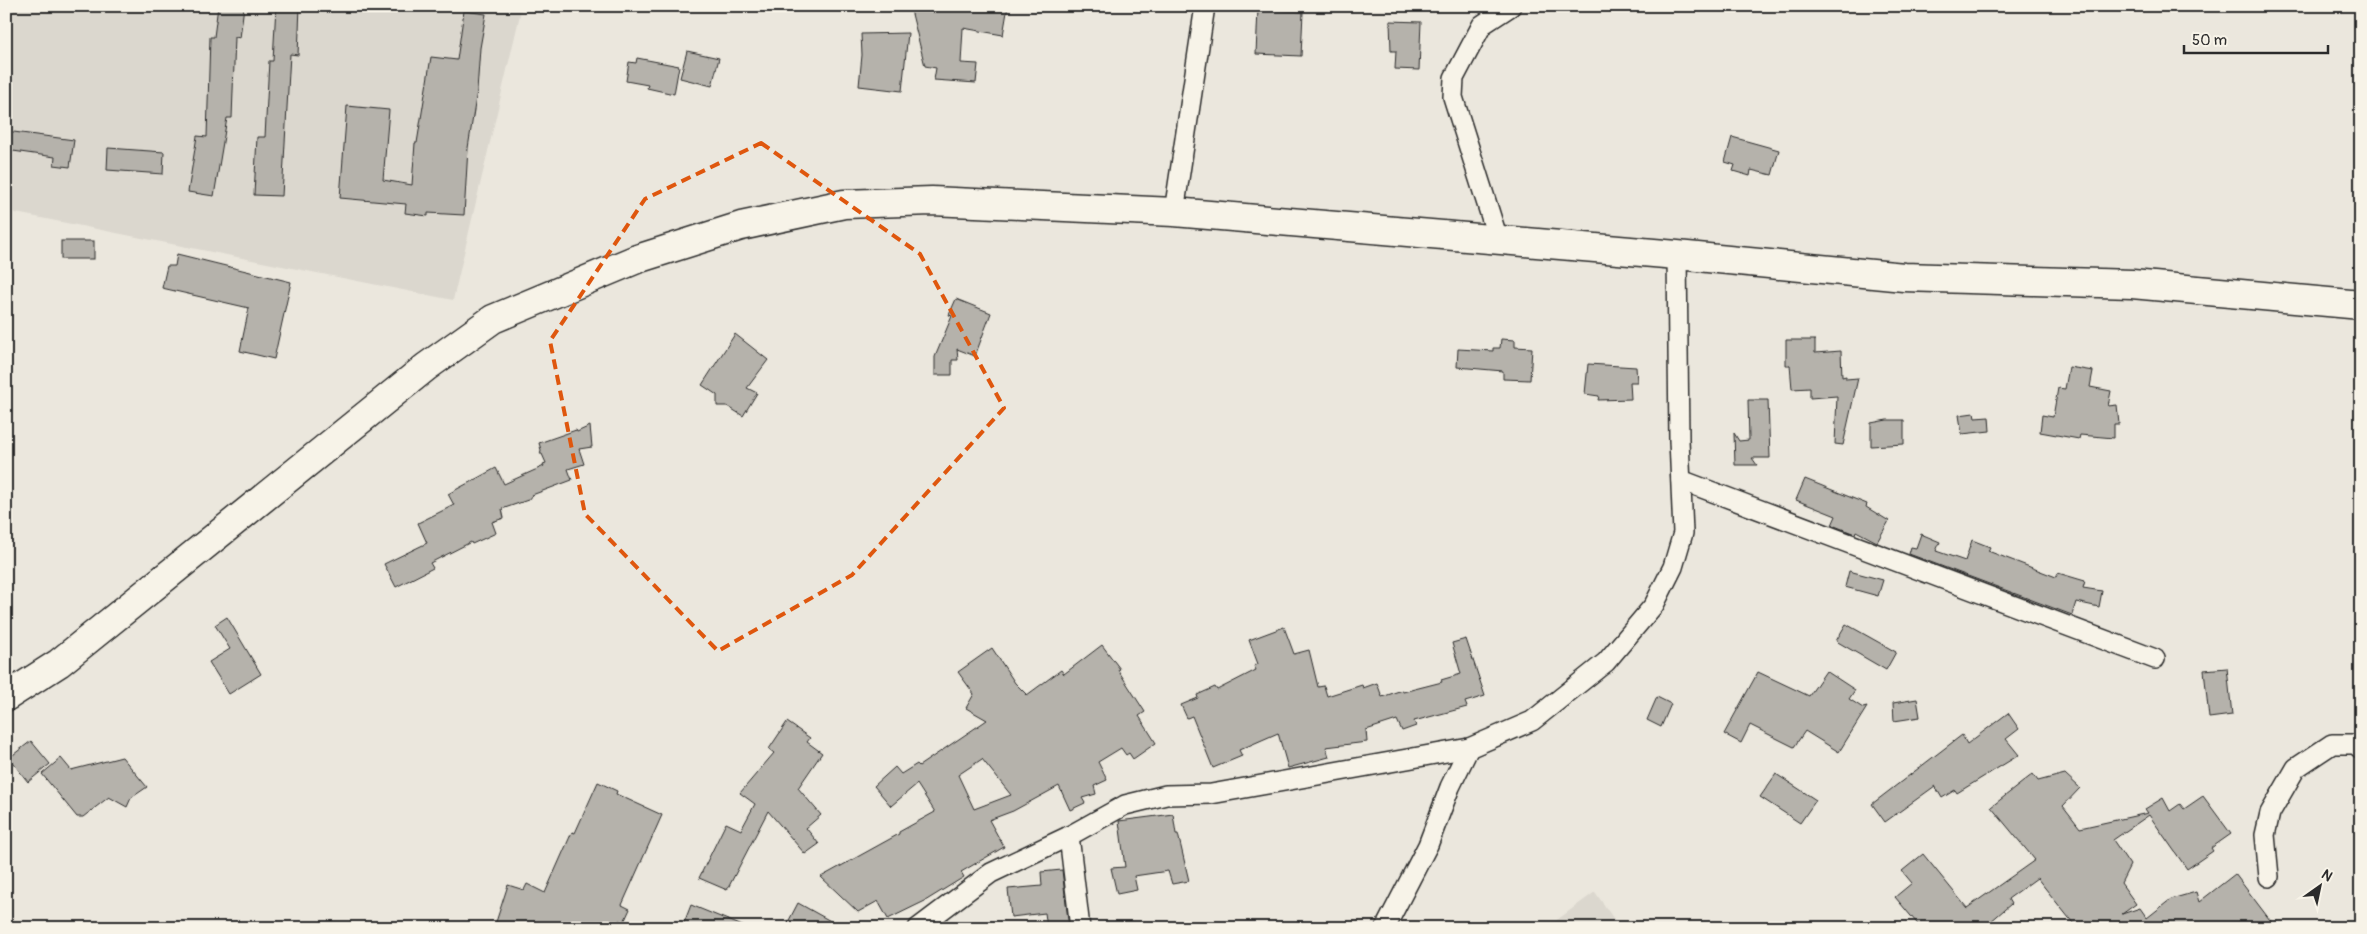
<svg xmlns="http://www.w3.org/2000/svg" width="2367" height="934" viewBox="0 0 2367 934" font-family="Pangolin,sans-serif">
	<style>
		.built { fill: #dbd7ce }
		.building { fill: #b5b2ab; stroke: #2b2b2b; fill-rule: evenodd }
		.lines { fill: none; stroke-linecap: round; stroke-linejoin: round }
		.minor-casing { stroke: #2b2b2b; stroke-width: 22 }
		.trunk-casing { stroke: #2b2b2b; stroke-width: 31 }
		.minor { stroke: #f7f3e8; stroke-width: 19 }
		.trunk { stroke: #f7f3e8; stroke-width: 28 }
		.marked { fill: none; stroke: #df570e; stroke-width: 4; stroke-dasharray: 10 6; stroke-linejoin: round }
	</style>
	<rect width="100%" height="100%" fill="#ebe7dd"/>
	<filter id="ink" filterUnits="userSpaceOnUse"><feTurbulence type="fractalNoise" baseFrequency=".02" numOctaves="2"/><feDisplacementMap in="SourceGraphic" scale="10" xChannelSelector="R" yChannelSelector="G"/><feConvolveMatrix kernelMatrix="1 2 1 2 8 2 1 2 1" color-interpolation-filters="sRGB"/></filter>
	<g filter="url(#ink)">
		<g class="built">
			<polygon points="6,6 522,6 453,300 6,211"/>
			<polygon points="1595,892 1620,928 1546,928"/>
		</g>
		<g class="building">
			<polygon points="218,6 244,6 240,38 235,37 232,118 227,118 214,196 188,192 197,136 207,137 210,37 214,37"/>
			<polygon points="276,6 300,6 298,55 290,54 282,196 254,195 257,137 265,137 269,61 273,61"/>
			<polygon points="910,6 1008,6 1003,35 963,28 961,63 978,64 976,83 934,80 936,68 925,66"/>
			<polygon points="1258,9 1303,12 1301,56 1256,54"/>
			<polygon points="464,11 486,14 480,48 477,91 468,148 464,215 428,213 428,216 405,213 406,204 340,198 347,106 389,110 383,180 412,185 415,143 417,143 431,57 457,60"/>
			<polygon points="1390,21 1421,22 1419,70 1395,69 1396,51 1391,51"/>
			<polygon points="908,33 902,91 859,86 862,55 861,34"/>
			<polygon points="687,51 719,58 712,86 680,78"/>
			<polygon points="637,58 679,66 674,94 647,88 648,85 626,81 629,62 636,63"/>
			<polygon points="6,131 74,140 70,167 54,165 55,157 6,150"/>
			<polygon points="1732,137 1779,150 1772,175 1751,170 1750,176 1733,171 1735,165 1725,162"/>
			<polygon points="108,148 164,152 163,174 107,170"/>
			<rect x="61" y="241" width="33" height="18"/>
			<polygon points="177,254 291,282 274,359 240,351 249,308 162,288 167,266 175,266"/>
			<polygon points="956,299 991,313 975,356 957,349 958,360 952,360 952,375 935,375 935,357 952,316 949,315"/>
			<polygon points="735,334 768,360 747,388 757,393 743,416 727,406 717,406 717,395 702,385"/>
			<polygon points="1501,339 1515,340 1515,347 1532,348 1530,380 1503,379 1503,371 1457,367 1458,349 1493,351 1493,348 1500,348"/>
			<polygon points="1786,340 1815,340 1815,353 1841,351 1842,377 1846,376 1846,379 1858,378 1843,445 1835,444 1837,396 1810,398 1810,388 1792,389 1790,365 1786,365"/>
			<polygon points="1588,364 1636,367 1637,382 1630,382 1631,399 1598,400 1599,396 1585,394"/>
			<polygon points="2069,367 2093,371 2090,387 2111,391 2108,406 2117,405 2119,424 2114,424 2114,438 2080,435 2079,439 2040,432 2042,415 2053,417 2058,388 2065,389"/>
			<polygon points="1748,400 1768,400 1770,458 1752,458 1757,465 1735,465 1734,433 1739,441 1749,440"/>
			<polygon points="1974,413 1975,418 1989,417 1990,431 1962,434 1959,415"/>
			<polygon points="1887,420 1904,420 1904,444 1871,446 1871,423"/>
			<polygon points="590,426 592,447 579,449 584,464 568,469 572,480 532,495 528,500 502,509 504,518 492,522 496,533 472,544 471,542 430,563 433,568 396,587 384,564 427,543 418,523 454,505 448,494 496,468 504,484 544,466 543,464 546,463 542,454 540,454 541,450 539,443 576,430 577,432"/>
			<polygon points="1805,479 1867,504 1866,507 1889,521 1877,542 1856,531 1855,534 1832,525 1836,516 1796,500"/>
			<polygon points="1921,534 1940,542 1936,551 1965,561 1972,540 1990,547 1988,551 2056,577 2058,573 2085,581 2083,588 2102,591 2099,607 2076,602 2072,615 1909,554 1911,547 1916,548"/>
			<polygon points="1849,571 1883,580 1878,596 1845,587"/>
			<polygon points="227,617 261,674 229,694 209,662 230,649 215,625"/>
			<polygon points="1846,624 1896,652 1886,670 1836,641"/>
			<polygon points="1284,627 1294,654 1309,650 1318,687 1324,686 1327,696 1362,685 1363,688 1377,683 1382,697 1402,690 1403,692 1442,682 1441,680 1461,674 1452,643 1466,639 1485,696 1465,702 1467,707 1414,721 1416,726 1402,731 1397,720 1366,730 1367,742 1326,747 1329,757 1288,768 1278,733 1239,750 1242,756 1213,768 1192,716 1187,718 1181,705 1198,698 1197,695 1215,687 1217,690 1256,670 1254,666 1258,664 1249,640"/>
			<path d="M1102 645 1120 669 1118 670 1145 712 1139 716 1156 743 1133 759 1129 753 1126 755 1121 748 1098 762 1107 780 1094 786 1096 794 1082 798 1085 803 1070 810 1059 786 1013 811 989 820 1004 847 961 872 964 877 925 901 888 919 878 901 858 912 821 877 899 834V832L935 812 917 784 891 806 874 786 895 767 901 774 917 764 919 766 987 720 966 708 974 694 958 672 992 648 1015 683 1027 695 1061 670 1064 674ZM982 759 1011 795 974 809 958 775Z"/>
			<polygon points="2227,668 2232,715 2209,718 2204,670"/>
			<polygon points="1826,671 1855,690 1849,699 1863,708 1867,707 1839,752 1805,731 1794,747 1750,725 1741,743 1724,734 1758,672 1809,696"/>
			<polygon points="1657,697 1671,704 1661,727 1647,720"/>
			<polygon points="1917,699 1920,717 1894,721 1893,703"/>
			<polygon points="2008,713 2019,729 2006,739 2019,755 1957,793 1955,790 1942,798 1935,786 1885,822 1872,804 1962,735 1967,744"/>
			<polygon points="787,722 810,738 807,742 822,753 798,788 821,815 806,828 819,844 805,854 768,811 727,890 699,878 726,823 741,830 755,804 740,793 774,753 769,749"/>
			<polygon points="31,741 50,764 28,782 9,758"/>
			<polygon points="122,757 147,787 131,798 127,807 109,797 83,817 77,817 42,774 61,758 71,770"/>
			<polygon points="1776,774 1816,800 1800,823 1760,797"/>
			<polygon points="2033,774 2038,781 2065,774 2080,788 2063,806 2080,828 2148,813 2145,809 2163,798 2170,811 2180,804 2184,809 2203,796 2231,834 2211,848 2213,851 2187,869 2149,815 2113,840 2130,865 2121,883 2136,904 2122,914 2140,908 2147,918 2171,899 2196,892 2199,902 2235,874 2276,928 2077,928 2037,878 2008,899 2011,904 1983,928 1921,928 1895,897 1912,883 1902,871 1923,854 1967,908 2035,860 1991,807"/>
			<polygon points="598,782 617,791 616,794 662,815 622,905 630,909 624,922 619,920 615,928 513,928 496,922 508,885 524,890 527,884 545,893 572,832 575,833"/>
			<polygon points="1173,814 1176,834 1178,834 1189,881 1172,884 1168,871 1134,876 1137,890 1117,894 1111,868 1125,867 1119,821"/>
			<polygon points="1062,870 1069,928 1047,928 1045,913 1011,917 1008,889 1042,886 1041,872"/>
			<polygon points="798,903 843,928 785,928"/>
			<polygon points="691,905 745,927 745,928 682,928"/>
		</g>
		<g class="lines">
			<defs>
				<g id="minor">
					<polyline points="1174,212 1205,6"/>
					<polyline points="1498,239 1453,97 1454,78 1482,25 1511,6"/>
					<polyline points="1681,480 2155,659"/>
					<polyline points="1069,836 1080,928"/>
					<polyline points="2269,877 2265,835 2270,813 2296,768 2332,744 2355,744 2361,749"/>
					<polyline points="918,928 991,873 1069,836 1125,805 1166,795 1211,794 1469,748 1532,721 1606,662 1654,605 1673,567 1683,533 1679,440 1677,255"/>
					<polyline points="1385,928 1428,845 1450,787 1469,748"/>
				</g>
				<polyline id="trunk" points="6,697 59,663 426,367 493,319 637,259 741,226 844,204 932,201 1174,212 1677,255 1904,277 2132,284 2361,305"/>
			</defs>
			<use href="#minor" class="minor-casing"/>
			<use href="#trunk" class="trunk-casing"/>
			<use href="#minor" class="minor"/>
			<use href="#trunk" class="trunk"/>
		</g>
	</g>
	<path class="marked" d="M761 143 920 254 1004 408 852 575 718 651 585 514 550 341 645 199Z"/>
	<rect width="2367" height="934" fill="none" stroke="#f7f3e8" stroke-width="25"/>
	<rect x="12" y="12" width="2342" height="909" fill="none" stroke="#2b2b2b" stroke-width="2" filter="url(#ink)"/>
	<g transform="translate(2320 886) rotate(33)" stroke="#f7f3e8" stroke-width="4" paint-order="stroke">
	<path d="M0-4L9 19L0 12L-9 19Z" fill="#2b2b2b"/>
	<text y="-8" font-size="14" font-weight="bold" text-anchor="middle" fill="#2b2b2b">N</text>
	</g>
	<path d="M2184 45v8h144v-8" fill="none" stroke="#2b2b2b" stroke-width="2.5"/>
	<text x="2192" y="45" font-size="15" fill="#2b2b2b" stroke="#f7f3e8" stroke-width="4" paint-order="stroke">50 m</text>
</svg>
